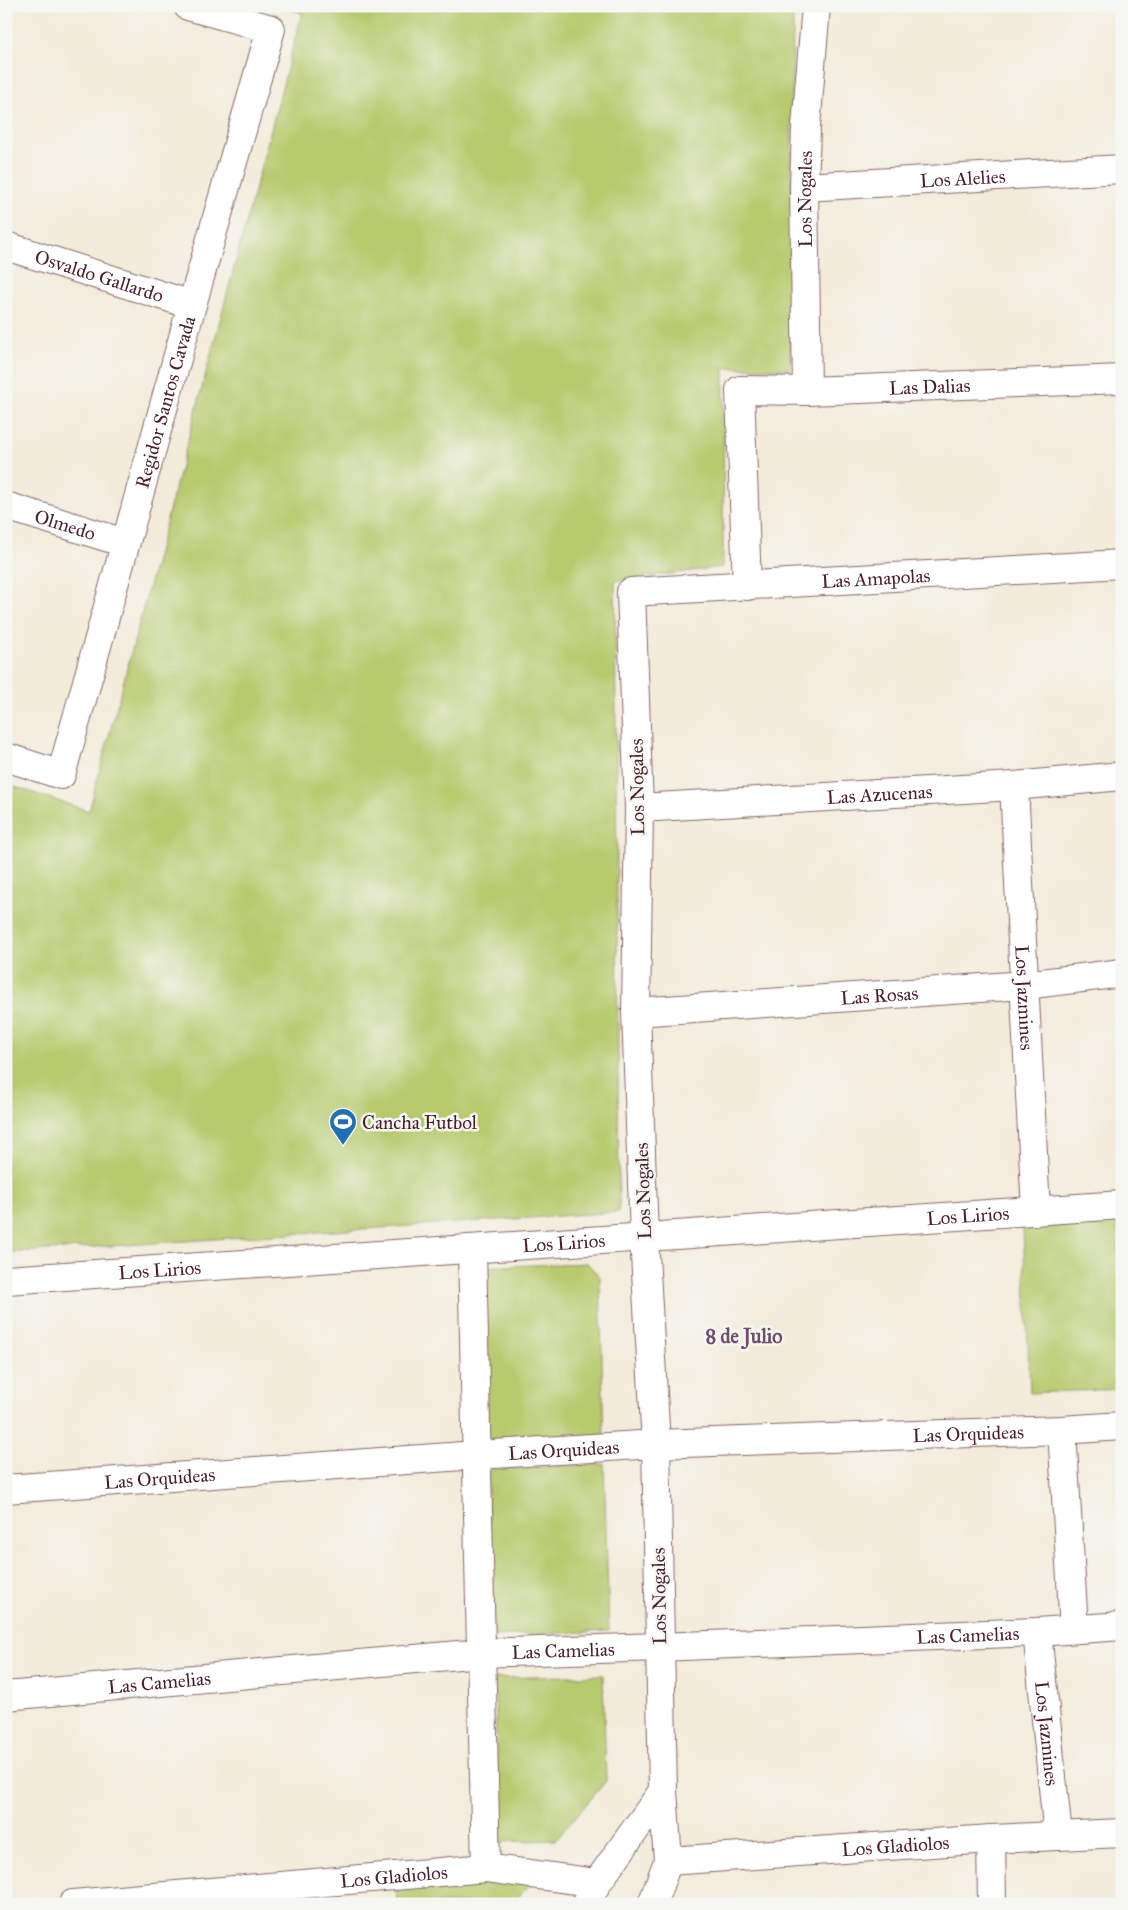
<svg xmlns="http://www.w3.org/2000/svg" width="1128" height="1910" viewBox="0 0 1128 1910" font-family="'IM FELL Great Primer',serif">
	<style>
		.green { fill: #b7ca6e; stroke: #80744c }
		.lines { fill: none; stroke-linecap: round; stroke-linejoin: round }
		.street-casing { stroke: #856668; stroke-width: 30 }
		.secondary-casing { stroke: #856668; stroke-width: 30 }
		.street { stroke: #fff; stroke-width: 28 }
		.secondary { stroke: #fff; stroke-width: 28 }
		.labels { text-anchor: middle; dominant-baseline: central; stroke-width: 5; stroke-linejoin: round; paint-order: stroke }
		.street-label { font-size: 19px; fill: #4a1f2b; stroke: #f6f6f2 }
		.poi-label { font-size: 19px; fill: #4a1f2b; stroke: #f6f6f2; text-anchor: start }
		.neighbourhood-label { font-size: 20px; font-weight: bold; fill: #6f4e68; stroke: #f6f6f2 }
	</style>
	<rect width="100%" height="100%" fill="#f6f6f2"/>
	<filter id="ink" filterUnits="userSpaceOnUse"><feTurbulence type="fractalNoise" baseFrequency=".02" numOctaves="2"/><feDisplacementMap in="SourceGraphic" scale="10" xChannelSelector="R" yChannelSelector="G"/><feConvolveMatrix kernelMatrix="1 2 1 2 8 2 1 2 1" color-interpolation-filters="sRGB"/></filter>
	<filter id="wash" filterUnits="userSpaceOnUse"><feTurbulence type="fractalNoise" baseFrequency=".0096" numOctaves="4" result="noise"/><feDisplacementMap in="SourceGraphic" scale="20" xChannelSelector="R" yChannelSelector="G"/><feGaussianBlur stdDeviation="1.12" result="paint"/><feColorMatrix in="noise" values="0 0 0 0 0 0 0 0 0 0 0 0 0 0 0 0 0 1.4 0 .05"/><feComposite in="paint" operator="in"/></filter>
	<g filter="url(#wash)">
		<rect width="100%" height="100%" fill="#f3ebd9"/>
		<g class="green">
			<polygon points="281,6 793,6 790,369 724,368 723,567 615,581 619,1212 6,1253 6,784 89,811 302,13"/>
			<polygon points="1117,1223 1122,1330 1122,1389 1030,1393 1023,1228"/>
			<polygon points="587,1263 600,1277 604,1440 484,1444 479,1267"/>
			<polygon points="604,1464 609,1631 493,1636 487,1469"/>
			<polygon points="603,1675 606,1781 556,1840 498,1842 495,1678"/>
			<polygon points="536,1879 511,1904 397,1904 396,1888"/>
		</g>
	</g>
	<g filter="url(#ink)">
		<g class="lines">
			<defs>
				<g id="street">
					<path id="s1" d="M804 187 1122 169"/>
					<path id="s2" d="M6 246 192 305"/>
					<path id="s3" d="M807 391 804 187 806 127 816 6"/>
					<path id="s4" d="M6 506 125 543"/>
					<path id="s5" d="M747 586 740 390 807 391 1122 379"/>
					<path id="s6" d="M6 757 61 775 192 305 271 29 188 6"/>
					<path id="s7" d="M1014 786 1036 1211"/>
					<path id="s8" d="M639 808 1014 786 1122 776"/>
					<path id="s9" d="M636 1012 1025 985 1122 973"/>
					<polyline points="472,1249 486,1868"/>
					<polyline points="1062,1430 1074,1629"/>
					<path id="s10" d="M6 1489 477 1455 656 1444 1062 1430 1122 1426"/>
					<path id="s11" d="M1037 1632 1058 1836"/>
					<path id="s12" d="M6 1696 481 1653 659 1647 1037 1632 1122 1626"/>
					<polyline points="991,1839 992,1904"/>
					<path id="s13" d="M668 1861 991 1839 1122 1833"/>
					<path id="s14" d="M73 1904 486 1868 597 1883"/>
					<polyline points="586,1904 597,1883 663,1791"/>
					<path id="s15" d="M652 1904 668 1861 663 1791 656 1444 644 1238 636 1012 639 808 631 592 1122 564"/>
				</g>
				<g id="secondary">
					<path id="s16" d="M6 1280 1122 1205"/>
				</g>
			</defs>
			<use href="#street" class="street-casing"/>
			<use href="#secondary" class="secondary-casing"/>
			<use href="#street" class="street"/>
			<use href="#secondary" class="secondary"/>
		</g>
	</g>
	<defs>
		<symbol id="stadium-pin" viewBox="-11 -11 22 30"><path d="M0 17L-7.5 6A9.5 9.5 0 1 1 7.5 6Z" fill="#1f6fb2" stroke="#f6f6f2"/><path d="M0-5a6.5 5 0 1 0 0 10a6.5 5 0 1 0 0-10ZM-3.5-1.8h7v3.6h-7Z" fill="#fff"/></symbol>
	</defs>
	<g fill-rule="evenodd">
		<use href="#stadium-pin" x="327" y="1106" width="32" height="43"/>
	</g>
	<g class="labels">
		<g class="street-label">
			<text stroke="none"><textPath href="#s1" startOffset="159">Los Alelies</textPath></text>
			<text stroke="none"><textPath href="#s3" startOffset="192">Los Nogales</textPath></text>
			<text stroke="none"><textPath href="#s2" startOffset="98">Osvaldo Gallardo</textPath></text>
			<text stroke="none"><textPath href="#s5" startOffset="386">Las Dalias</textPath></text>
			<text stroke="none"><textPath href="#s6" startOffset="445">Regidor Santos Cavada</textPath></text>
			<text stroke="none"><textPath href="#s4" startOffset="62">Olmedo</textPath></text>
			<text stroke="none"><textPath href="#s15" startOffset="1561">Las Amapolas</textPath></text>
			<text transform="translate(637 787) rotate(-91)">Los Nogales</text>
			<text stroke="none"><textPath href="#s8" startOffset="241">Las Azucenas</textPath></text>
			<text stroke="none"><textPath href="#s9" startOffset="244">Las Rosas</textPath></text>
			<text stroke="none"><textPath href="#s7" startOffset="212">Los Jazmines</textPath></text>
			<text transform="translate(643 1191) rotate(-92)">Los Nogales</text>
			<text stroke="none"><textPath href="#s16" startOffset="964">Los Lirios</textPath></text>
			<text stroke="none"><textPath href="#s16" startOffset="559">Los Lirios</textPath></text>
			<text stroke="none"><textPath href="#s16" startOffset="154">Los Lirios</textPath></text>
			<text stroke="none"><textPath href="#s10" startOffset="964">Las Orquideas</textPath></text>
			<text stroke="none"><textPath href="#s10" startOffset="559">Las Orquideas</textPath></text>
			<text stroke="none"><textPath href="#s10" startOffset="154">Las Orquideas</textPath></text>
			<text transform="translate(659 1596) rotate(-91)">Los Nogales</text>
			<text stroke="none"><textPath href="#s12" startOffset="964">Las Camelias</textPath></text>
			<text stroke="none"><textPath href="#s12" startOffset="559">Las Camelias</textPath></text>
			<text stroke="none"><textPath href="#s12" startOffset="154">Las Camelias</textPath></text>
			<text stroke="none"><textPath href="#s11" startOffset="102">Los Jazmines</textPath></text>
			<text stroke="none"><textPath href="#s13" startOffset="228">Los Gladiolos</textPath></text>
			<text stroke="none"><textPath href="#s14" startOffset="322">Los Gladiolos</textPath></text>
		</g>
		<g class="poi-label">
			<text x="362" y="1122">Cancha Futbol</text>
		</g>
		<g class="neighbourhood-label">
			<text x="744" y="1336">8 de Julio</text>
		</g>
	</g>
	<rect width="1128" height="1910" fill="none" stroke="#f6f6f2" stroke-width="25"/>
</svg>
